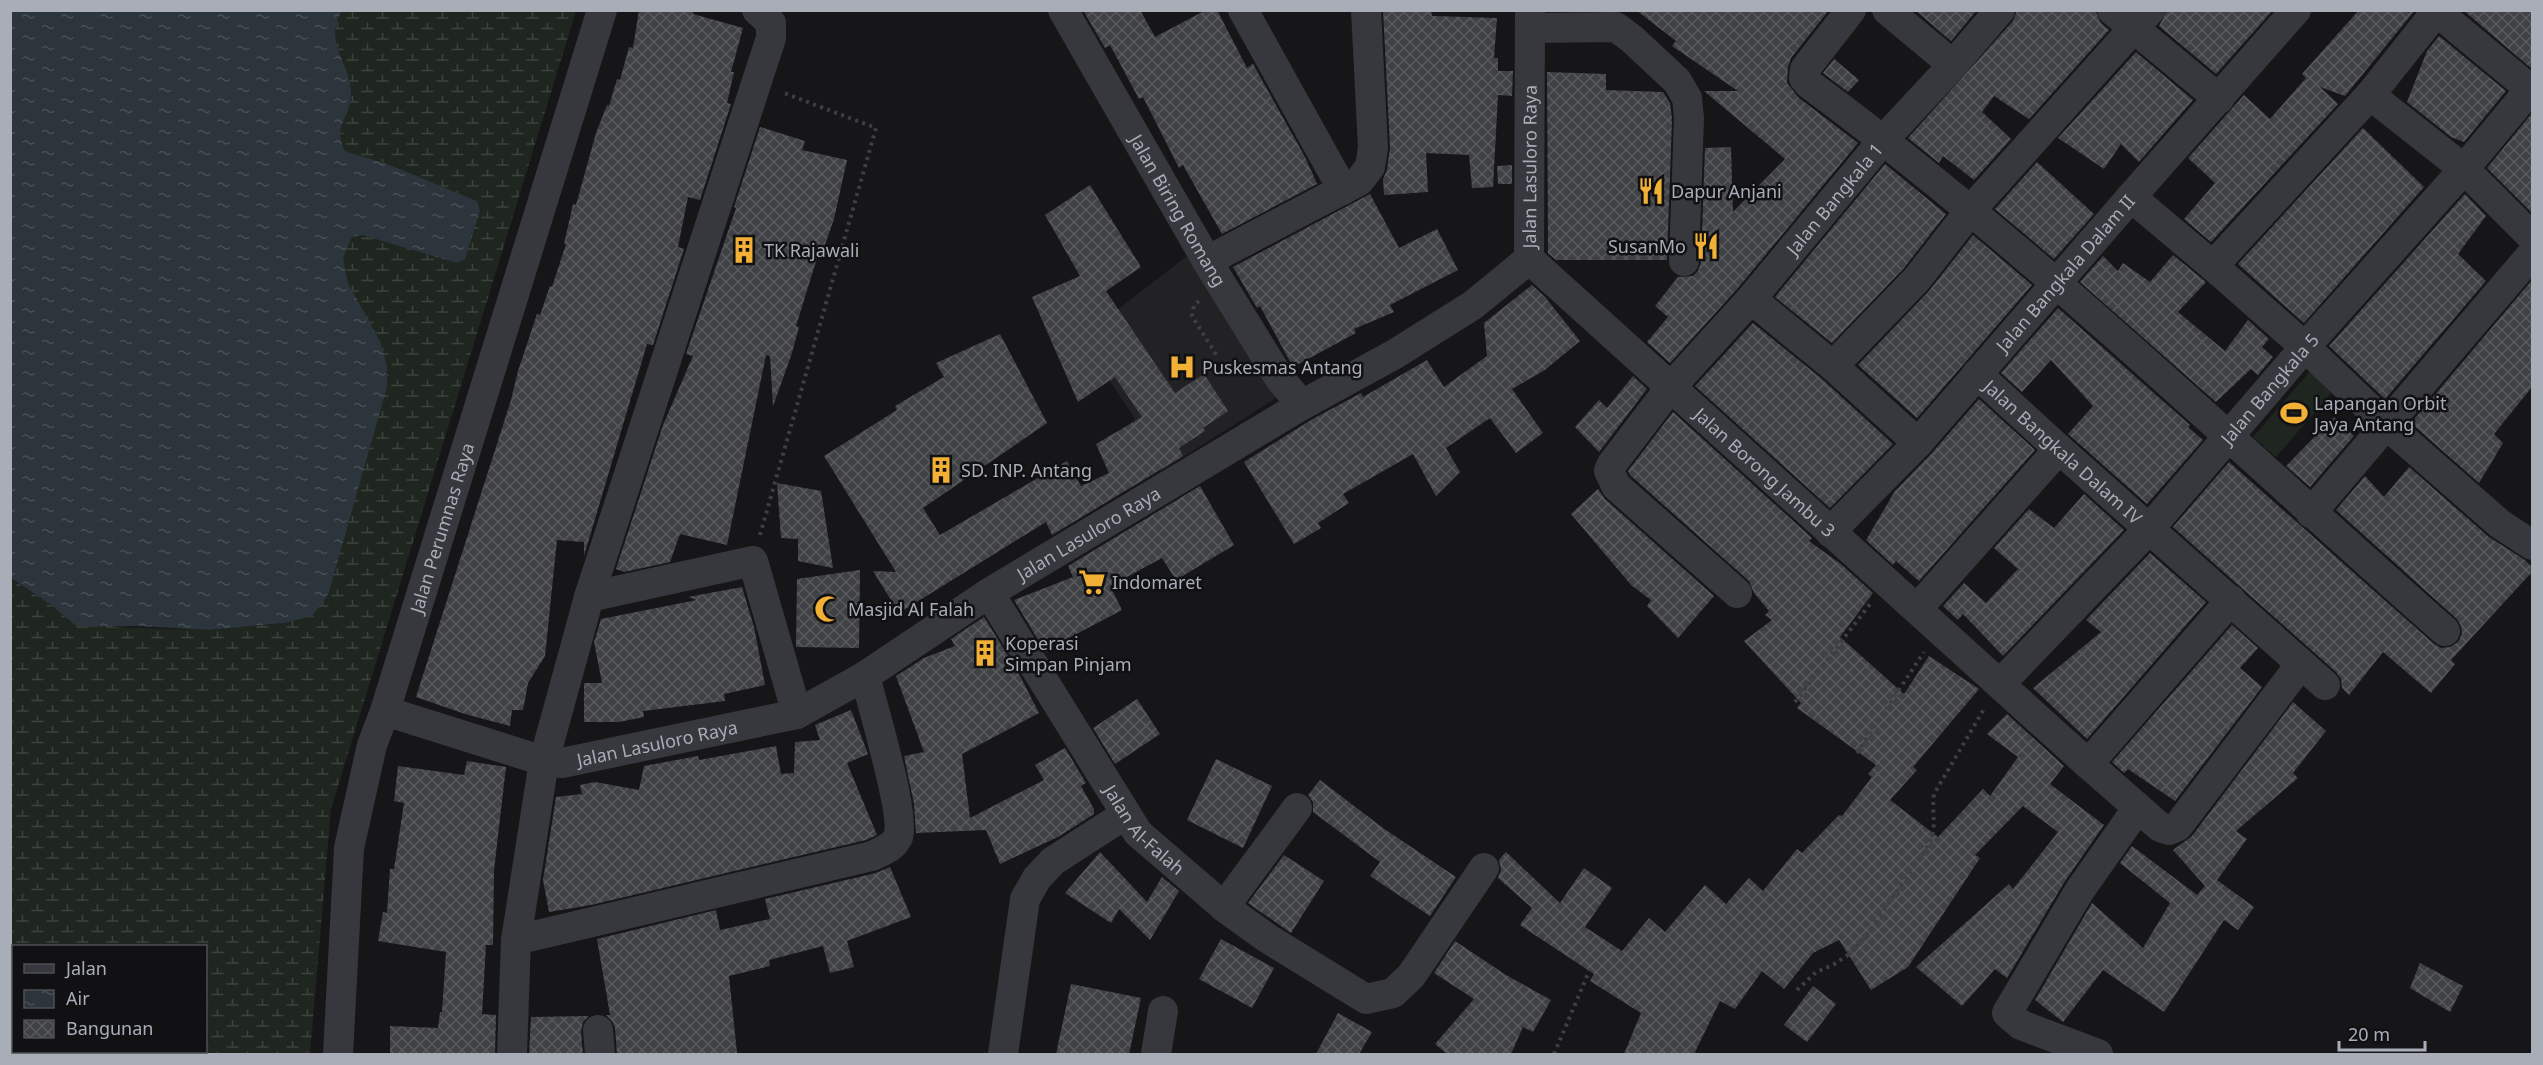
<svg xmlns="http://www.w3.org/2000/svg" width="2543" height="1065" viewBox="0 0 2543 1065" font-family="'Noto Sans',sans-serif">
	<style>
		.built { fill: #222225 }
		.wetland { fill: url(#wetland-marsh); fill-rule: evenodd }
		.pitch { fill: #1e261f }
		.water { fill: url(#water-ripples) }
		.building { fill: url(#building-cross-hatch) }
		.lines { fill: none; stroke-linecap: round; stroke-linejoin: round }
		.path { stroke: #3d3f44; stroke-width: 4; stroke-dasharray: 3 4.5; stroke-linecap: butt }
		.minor { stroke: #37383d; stroke-width: 30 }
		.labels { text-anchor: middle; dominant-baseline: central; stroke-width: 5; stroke-linejoin: round; paint-order: stroke }
		.street-label { font-size: 18px; fill: #a8adb8; stroke: #111113 }
		.poi-label { font-size: 18px; fill: #a8adb8; stroke: #111113; text-anchor: start }
	</style>
	<defs>
		<pattern id="wetland-marsh" width="20" height="14" patternUnits="userSpaceOnUse" patternTransform="scale(1.5)"><rect width="20" height="14" fill="#1e261f"/><path d="M1 5h8M5 5V1M11 12h8M15 12V8" fill="none" stroke="#3c433d"/></pattern>
		<pattern id="water-ripples" width="26" height="14" patternUnits="userSpaceOnUse" patternTransform="scale(1.5)"><rect width="26" height="14" fill="#2c353c"/><path d="M2 4q2-2 4 0t4 0M15 11q2-2 4 0t4 0" fill="none" stroke="#485056"/></pattern>
		<pattern id="building-cross-hatch" width="8" height="8" patternUnits="userSpaceOnUse" patternTransform="scale(1.5)"><rect width="8" height="8" fill="#404145"/><path d="M0 0l8 8M0 8l8-8" fill="none" stroke="#595a5e"/></pattern>
	</defs>
	<rect width="100%" height="100%" fill="#161618"/>
	<polygon class="built" points="1192,252 1281,395 1161,471 1130,424 1135,419 1081,338"/>
	<path class="wetland" d="M342 10 576 11 331 809 310 1054H11L10 578 51 605 76 626 209 630 284 623 312 615 380 341 348 283 343 258 352 237 362 235 458 263 480 211 477 201 390 165 345 152C331 125 353 118 351 90 349 61 323 42 342 10ZM14 946H206V1052H14Z"/>
	<polygon class="pitch" points="2312,369 2335,389 2276,457 2253,437"/>
	<path class="water" d="M10 11H342C323 42 349 61 351 90 353 118 331 125 345 151L390 165 477 201 480 211 465 259 457 263 362 235 352 237 343 258 348 283 380 341 387 366V387L328 595 312 616 284 623 209 630 137 626 94 627 76 626 51 605 11 578Z"/>
	<g class="building">
		<polygon points="639,10 694,10 693,14 743,28 731,72 734,72 727,103 731,104 700,200 688,197 678,247 684,249 653,345 647,344 584,556 584,542 557,540 545,656 528,683 523,710 512,710 510,726 465,714 416,697 511,400 518,371 537,314 540,315 550,286 552,287 566,244 564,244 573,204 576,205 596,133 607,105 609,106 617,79 620,80 629,47 633,48"/>
		<polygon points="1083,10 1140,10 1155,37 1206,10 1217,10 1247,68 1253,64 1305,157 1317,184 1222,234 1183,165 1179,168 1143,97 1139,99 1110,45 1105,48"/>
		<polygon points="1383,10 1431,10 1432,16 1497,18 1494,58 1498,58 1498,71 1513,71 1512,96 1498,95 1493,187 1472,188 1469,155 1426,153 1428,192 1384,195 1383,179 1387,170 1390,147"/>
		<polygon points="1636,10 1829,10 1791,58 1788,67 1787,83 1799,98 1858,143 1738,288 1670,363 1647,342 1668,317 1655,306 1678,277 1693,276 1698,271 1701,262 1705,148 1731,147 1733,212 1785,159 1704,91 1738,91 1672,46 1676,41"/>
		<polygon points="1915,10 1977,10 1951,41"/>
		<polygon points="2017,10 2095,10 2101,23 2109,30 2029,119 1994,96 1982,112 2011,139 1974,180 1943,156 1939,163 1908,138 2013,21"/>
		<polygon points="2167,10 2273,10 2216,74 2159,26"/>
		<polygon points="2359,10 2415,10 2345,96 2320,87 2338,104 2211,242 2184,219 2215,183 2188,158 2244,95 2270,119 2306,78 2302,74"/>
		<polygon points="2463,10 2532,10 2532,69"/>
		<polygon points="2439,36 2506,91 2464,142 2451,137 2407,102 2427,51"/>
		<polygon points="2136,52 2193,100 2139,162 2121,144 2104,169 2058,138"/>
		<polygon points="1834,59 1859,80 1848,92 1823,73"/>
		<polygon points="1547,72 1606,74 1606,90 1663,92 1670,103 1672,119 1667,260 1556,260 1548,253"/>
		<polygon points="2532,113 2532,213 2487,168"/>
		<polygon points="760,127 805,141 802,150 847,160 834,219 820,259 817,258 796,326 799,327 791,356 773,406 770,356 766,355 727,545 680,534 670,562 624,572 616,569 663,425 693,356 686,354 736,208 734,207"/>
		<polygon points="2363,128 2424,187 2304,323 2238,264"/>
		<polygon points="2037,162 2094,214 2054,259 1995,209"/>
		<polygon points="1885,164 1946,214 1904,268 1832,343 1775,297"/>
		<polygon points="1512,165 1512,184 1498,184 1497,166"/>
		<polygon points="1090,185 1141,267 1106,291 1175,393 1204,374 1228,411 1203,428 1205,431 1179,448 1183,456 1052,535 1046,522 899,613 873,571 896,572 824,456 897,410 895,406 944,377 936,363 1000,334 1047,423 923,508 940,535 1067,461 1081,486 1109,473 1096,444 1142,417 1115,377 1078,402 1032,297 1080,276 1045,215"/>
		<polygon points="1370,194 1399,248 1437,229 1458,270 1390,305 1394,312 1354,329 1356,333 1293,367 1260,306 1257,308 1233,267"/>
		<polygon points="2465,194 2486,216 2458,254 2486,281 2385,399 2329,346"/>
		<polygon points="1973,235 2032,285 1917,418 1858,365 1929,291"/>
		<polygon points="2173,255 2206,282 2178,312 2225,351 2248,320 2269,339 2262,347 2273,357 2258,375 2251,369 2216,402 2080,282 2103,256 2118,271 2123,263 2150,282"/>
		<polygon points="2532,280 2532,387 2494,434 2503,443 2479,483 2411,423"/>
		<polygon points="1532,285 1545,297 1580,341 1545,370 1512,389 1543,433 1516,453 1490,418 1446,448 1460,472 1436,496 1413,454 1343,494 1349,503 1318,523 1321,528 1294,544 1244,462 1311,420 1361,393 1363,397 1427,360 1444,387 1487,356 1484,323"/>
		<polygon points="2058,308 2190,425 2188,427 2203,440 2147,504 2068,434 2093,406 2051,360 2022,392 2001,373"/>
		<polygon points="1753,323 1822,379 1893,444 1830,508 1695,386"/>
		<polygon points="1633,376 1647,389 1599,452 1575,427 1599,400 1607,408"/>
		<polygon points="1979,399 2035,450 1919,581 1896,561 1893,565 1866,540 1895,491 1931,454"/>
		<polygon points="1673,412 1812,538 1809,541 1842,565 1873,593 1840,637 1904,694 1929,656 1979,689 1913,767 1917,770 1890,800 1938,837 1983,789 1990,796 2018,757 1987,734 2007,714 2064,766 2050,784 2104,825 2065,881 2007,978 1995,969 1962,1006 1916,967 2009,884 2013,889 2058,832 2023,806 1975,855 1980,858 1908,967 1871,990 1839,940 1813,953 1784,989 1762,971 1735,1009 1720,1001 1694,1054 1624,1054 1641,1013 1590,981 1594,974 1520,925 1532,908 1498,878 1501,870 1499,860 1506,852 1560,903 1584,868 1612,888 1585,927 1622,951 1649,918 1665,932 1705,885 1726,904 1749,878 1763,891 1797,849 1802,853 1839,815 1842,816 1872,777 1868,774 1876,765 1797,708 1801,703 1744,641 1772,620 1765,615 1769,611 1754,593 1749,581 1630,475 1628,471"/>
		<polygon points="2334,417 2354,436 2310,487 2286,466"/>
		<polygon points="2229,462 2434,644 2441,648 2450,647 2458,642 2462,634 2461,626 2457,619 2336,510 2365,476 2384,497 2409,467 2489,537 2525,560 2532,567 2532,572 2451,660 2455,664 2431,693 2383,652 2349,695 2342,688 2341,679 2336,672 2173,527"/>
		<polygon points="777,483 821,491 833,568 798,561 798,539 781,538"/>
		<polygon points="1200,486 1234,545 1176,580 1162,558 1110,586 1122,610 1065,640 1066,643 1046,653 1014,600 1073,577 1068,566"/>
		<polygon points="1598,489 1605,499 1714,596 1678,638 1647,606 1651,600 1631,585 1571,514"/>
		<polygon points="2084,494 2124,530 2003,656 1963,614 1958,620 1943,606 1964,583 1986,603 2018,569 1994,548 2029,509 2054,528"/>
		<polygon points="2150,553 2206,602 2087,739 2033,688 2101,632 2086,620"/>
		<polygon points="860,570 859,648 796,647 797,579"/>
		<polygon points="742,587 754,627 765,685 724,694 725,701 643,711 644,717 619,722 584,722 584,683 602,683 594,642 601,619 697,600 688,597"/>
		<polygon points="984,617 1018,672 1039,713 962,754 970,818 1044,780 1035,765 1065,748 1086,783 1081,786 1094,809 1094,814 1058,837 1000,864 986,830 916,833 914,804 904,756 924,752 896,676 924,658 955,646 951,639"/>
		<polygon points="2232,625 2258,648 2240,668 2262,687 2175,801 2128,769 2124,773 2112,762"/>
		<polygon points="1137,699 1160,734 1115,764 1093,728"/>
		<polygon points="2293,702 2326,731 2293,773 2298,778 2236,831 2247,839 2217,880 2254,907 2238,930 2224,920 2164,1012 2103,970 2063,1022 2035,1000 2092,903 2143,948 2170,903 2120,863 2132,846 2197,895 2205,886 2173,850 2192,836"/>
		<polygon points="851,710 868,754 847,763 877,835 866,840 591,905 549,912 543,880 556,797 582,794 580,785 595,782 639,790 644,766 698,756 699,760 776,746 781,774 794,773 795,742 820,740 815,725"/>
		<polygon points="1216,759 1272,786 1243,848 1187,820"/>
		<polygon points="467,761 506,767 494,870 493,945 486,945 482,1014 496,1015 495,1054 390,1054 390,1026 438,1028 440,1012 442,1012 446,952 378,941 383,912 387,913 390,869 394,869 404,803 394,801 398,766 464,775"/>
		<polygon points="1320,780 1383,828 1456,877 1430,916 1370,876 1380,862 1313,812 1313,802 1308,795"/>
		<polygon points="1100,852 1147,902 1162,877 1179,891 1150,940 1119,909 1111,923 1065,893"/>
		<polygon points="1284,855 1324,881 1291,933 1248,903"/>
		<polygon points="890,867 911,917 847,941 854,967 830,973 823,946 769,960 770,966 729,976 737,1053 617,1054 615,1028 612,1021 606,1015 610,1015 597,939 716,910 720,930 770,919 765,899 876,873"/>
		<polygon points="1221,939 1274,968 1252,1008 1199,979"/>
		<polygon points="1455,941 1506,975 1551,1000 1533,1032 1523,1027 1511,1054 1447,1054 1435,1044 1474,999 1434,973"/>
		<polygon points="2420,963 2463,986 2450,1012 2410,988"/>
		<polygon points="1071,984 1141,998 1129,1054 1056,1054"/>
		<polygon points="1813,986 1836,1004 1807,1042 1784,1025"/>
		<polygon points="1338,1013 1372,1032 1359,1054 1316,1054"/>
		<polygon points="589,1016 583,1022 581,1031 583,1054 529,1054 531,1017"/>
	</g>
	<g class="lines">
		<g class="path">
			<polyline points="1199,301 1194,305 1192,316 1217,356"/>
			<polyline points="760,535 876,128 784,93"/>
			<polyline points="1795,702 1870,604"/>
			<polyline points="1857,753 1924,652"/>
			<path d="M1797 990 1816 972 1833 965 1851 953 1865 937 1926 849C1939 828 1931 816 1934 794L1984 709"/>
			<polyline points="1554,1054 1590,969"/>
		</g>
		<g class="minor">
			<path id="s1" d="M1063 10 1207 261 1280 379 1302 405"/>
			<polyline points="1243,10 1343,190"/>
			<path d="M1851 10 1805 69 1804 78 1809 84C2034 250 2235 446 2445 631"/>
			<polyline points="1887,10 1953,65"/>
			<polyline points="2112,10 2219,99"/>
			<polyline points="2435,10 2530,89"/>
			<polyline points="1531,28 1616,27 1632,39 1677,81 1687,98 1689,118 1684,261"/>
			<polyline points="2370,95 2464,169 2532,237"/>
			<polyline points="2131,197 2213,266 2305,347 2387,425 2500,524 2532,545"/>
			<path id="s2" d="M1529 259 2088 764 2231 600"/>
			<polyline points="1207,261 1359,181 1370,167 1373,148 1366,10"/>
			<polyline points="2213,266 2370,95 2436,12"/>
			<polyline points="1751,299 1833,366 1918,443"/>
			<polyline points="1833,366 1917,279 1970,211 2150,10"/>
			<path id="s3" d="M1977 374 2059 449 2325 685"/>
			<polyline points="2311,513 2532,254"/>
			<path id="s4" d="M1830 532 1918 443 2131 197 2296 10"/>
			<path id="s5" d="M989 593 1138 833 1224 907 1267 938 1366 999 1393 993 1411 976 1484 868"/>
			<path id="s6" d="M1737 593 1616 486 1609 471 1612 464 1670 388 1751 299 1884 139 1953 65 2000 10"/>
			<polyline points="589,597 753,561 797,714"/>
			<polyline points="1917,609 2059,449"/>
			<path id="s7" d="M2000 684 2149 529 2305 347 2464 169 2532 87"/>
			<path id="s8" d="M385 711 544 761 562 763 797 714 865 676 989 593 1302 405 1395 354 1473 305 1529 259 1530 10"/>
			<polyline points="2088,764 2160,827 2169,830 2178,826 2301,664"/>
			<polyline points="1224,907 1297,808"/>
			<path d="M516 940 872 856C882 851 894 847 898 837 906 816 872 704 865 676"/>
			<polyline points="598,1030 600,1054"/>
			<path id="s9" d="M338 1054 349 848 372 745 385 711 602 10"/>
			<polyline points="512,1054 516,940 544,761 589,597 771,38 771,23 757,10"/>
			<polyline points="1003,1054 1025,899 1037,878 1053,861 1126,814"/>
			<polyline points="1156,1054 1163,1011"/>
			<polyline points="2098,1054 2021,1025 2007,1013 2080,890 2137,809"/>
		</g>
	</g>
	<defs>
		<symbol id="restaurant-bare" viewBox="-9 -9 18 18"><path d="M-5-6h1v4h1v-4h1v4h1v-4h1v5L-1.5 .5V6h-2V.5L-5-1ZM5-6V6H3V1.5H1.5Q1.5-4 5-6Z" fill="#f2b134" stroke="#111113" stroke-width="2.5" paint-order="stroke"/></symbol>
		<symbol id="building-bare" viewBox="-9 -9 18 18"><path d="M-4-6H4V6H1V3H-1V6H-4ZM-2.5-4.3h1.7v1.8h-1.7ZM.8-4.3h1.7v1.8H.8ZM-2.5-1h1.7V.8h-1.7ZM.8-1h1.7V.8H.8Z" fill="#f2b134" stroke="#111113" stroke-width="2.5" paint-order="stroke"/></symbol>
		<symbol id="hospital-bare" viewBox="-9 -9 18 18"><path d="M-5-5h3v3.5h4V-5h3V5h-3V1.5h-4V5h-3Z" fill="#f2b134" stroke="#111113" stroke-width="2.5" paint-order="stroke"/></symbol>
		<symbol id="stadium-bare" viewBox="-9 -9 18 18"><path d="M0-5a6.5 5 0 1 0 0 10a6.5 5 0 1 0 0-10ZM-3.5-1.8h7v3.6h-7Z" fill="#f2b134" stroke="#111113" stroke-width="2.5" paint-order="stroke"/></symbol>
		<symbol id="supermarket-bare" viewBox="-9 -9 18 18"><path d="M-6-5.5h2.5l.6 2H6L4.5 2H-2.5L-4.4-4H-6ZM-1.5 3.2a1.3 1.3 0 1 0 .1 0ZM3 3.2a1.3 1.3 0 1 0 .1 0Z" fill="#f2b134" stroke="#111113" stroke-width="2.5" paint-order="stroke"/></symbol>
		<symbol id="mosque-bare" viewBox="-9 -9 18 18"><path d="M3.5-4.9A6 6 0 1 0 3.5 4.9A5 5 0 1 1 3.5-4.9Z" fill="#f2b134" stroke="#111113" stroke-width="2.5" paint-order="stroke"/></symbol>
	</defs>
	<g fill-rule="evenodd">
		<use href="#restaurant-bare" x="1632" y="172" width="38" height="38"/>
		<use href="#restaurant-bare" x="1687" y="227" width="38" height="38"/>
		<use href="#building-bare" x="725" y="231" width="38" height="38"/>
		<use href="#hospital-bare" x="1163" y="348" width="38" height="38"/>
		<use href="#stadium-bare" x="2275" y="394" width="38" height="38"/>
		<use href="#building-bare" x="922" y="451" width="38" height="38"/>
		<use href="#supermarket-bare" x="1073" y="563" width="38" height="38"/>
		<use href="#mosque-bare" x="809" y="590" width="38" height="38"/>
		<use href="#building-bare" x="966" y="634" width="38" height="38"/>
	</g>
	<g class="labels">
		<g class="street-label">
			<text stroke="none"><textPath href="#s8" startOffset="1380">Jalan Lasuloro Raya</textPath></text>
			<text stroke="none"><textPath href="#s6" startOffset="532">Jalan Bangkala 1</textPath></text>
			<text stroke="none"><textPath href="#s1" startOffset="231">Jalan Biring Romang</textPath></text>
			<text stroke="none"><textPath href="#s4" startOffset="350">Jalan Bangkala Dalam II</textPath></text>
			<text stroke="none"><textPath href="#s7" startOffset="400">Jalan Bangkala 5</textPath></text>
			<text stroke="none"><textPath href="#s3" startOffset="116">Jalan Bangkala Dalam IV</textPath></text>
			<text stroke="none"><textPath href="#s2" startOffset="318">Jalan Borong Jambu 3</textPath></text>
			<text stroke="none"><textPath href="#s9" startOffset="540">Jalan Perumnas Raya</textPath></text>
			<text stroke="none"><textPath href="#s8" startOffset="768">Jalan Lasuloro Raya</textPath></text>
			<text stroke="none"><textPath href="#s8" startOffset="282">Jalan Lasuloro Raya</textPath></text>
			<text stroke="none"><textPath href="#s5" startOffset="284">Jalan Al-Falah</textPath></text>
		</g>
		<g class="poi-label">
			<text x="1671" y="191">Dapur Anjani</text>
			<text x="1686" y="246" text-anchor="end">SusanMo</text>
			<text x="764" y="250">TK Rajawali</text>
			<text x="1202" y="367">Puskesmas Antang</text>
			<text x="2314" y="403">Lapangan Orbit<tspan x="2314" dy="21">Jaya Antang</tspan></text>
			<text x="961" y="470">SD. INP. Antang</text>
			<text x="1112" y="582">Indomaret</text>
			<text x="848" y="609">Masjid Al Falah</text>
			<text x="1005" y="643">Koperasi<tspan x="1005" dy="21">Simpan Pinjam</tspan></text>
		</g>
	</g>
	<rect width="2543" height="1065" fill="none" stroke="#a8adb8" stroke-width="24"/>
	<rect x="12" y="945" width="195" height="108" fill="#111113" stroke="#4d4f55" stroke-width="1.5"/>
	<rect x="24" y="964" width="30" height="9" fill="#37383d" stroke="#4d4f55" stroke-width="1.5"/>
	<text x="66" y="975" font-size="18" fill="#a8adb8">Jalan</text>
	<rect x="24" y="990" width="30" height="18" fill="url(#water-ripples)" stroke="#4d4f55" stroke-width="1.5"/>
	<text x="66" y="1005" font-size="18" fill="#a8adb8">Air</text>
	<rect x="24" y="1020" width="30" height="18" fill="url(#building-cross-hatch)" stroke="#4d4f55" stroke-width="1.5"/>
	<text x="66" y="1035" font-size="18" fill="#a8adb8">Bangunan</text>
	<path d="M2339 1041v9h86v-9" fill="none" stroke="#a8adb8" stroke-width="3"/>
	<text x="2348" y="1041" font-size="18" fill="#a8adb8" stroke="#111113" stroke-width="4.5" paint-order="stroke">20 m</text>
</svg>
